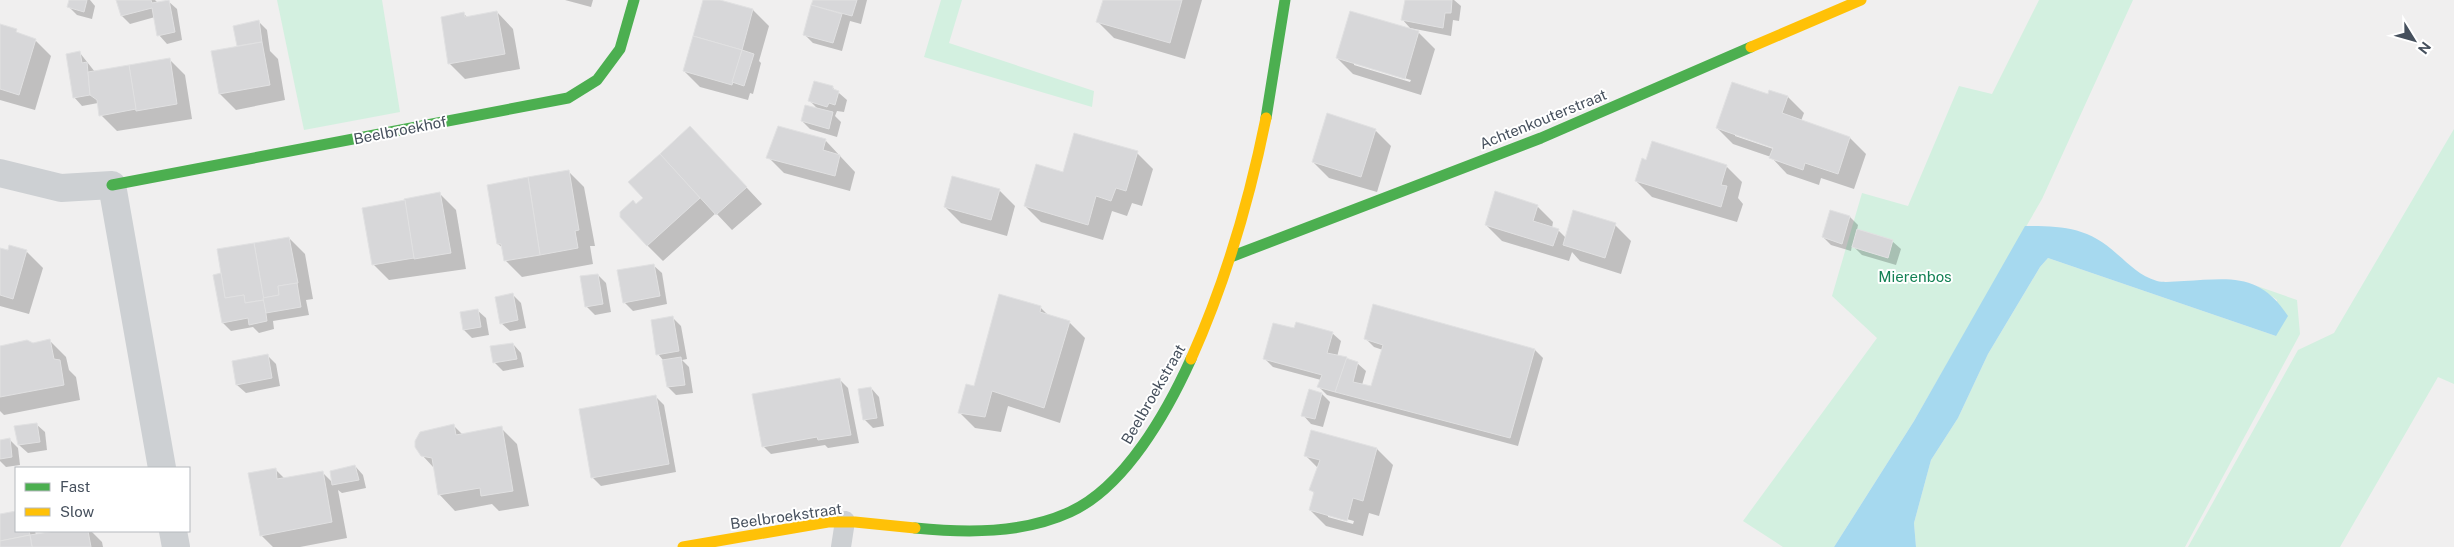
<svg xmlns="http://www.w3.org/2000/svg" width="2454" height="547" viewBox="0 0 2454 547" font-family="'Public Sans',sans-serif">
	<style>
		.green { fill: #d3f0e0 }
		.water { fill: #a6d9ef }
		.shadow { fill: #0003; fill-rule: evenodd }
		.building { fill: #d7d7d9; stroke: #e1e1e2 }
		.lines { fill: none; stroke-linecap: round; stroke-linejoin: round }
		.lane { stroke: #cdd0d3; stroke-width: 20 }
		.street { stroke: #cdd0d3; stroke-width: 28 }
		.fast { stroke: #4caf50; stroke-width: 11 }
		.slow { stroke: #ffc107; stroke-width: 11 }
		.labels { text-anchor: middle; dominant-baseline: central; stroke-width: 4; stroke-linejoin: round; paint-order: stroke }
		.street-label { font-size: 15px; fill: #46505d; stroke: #fff }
		.park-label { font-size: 15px; fill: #138154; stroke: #fff }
	</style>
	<rect width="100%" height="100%" fill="#f0efef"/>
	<g class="green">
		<polygon points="277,0 382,0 400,112 304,130"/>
		<polygon points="941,0 962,0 949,43 1094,91 1092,107 924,57"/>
		<polygon points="2039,0 2133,0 2042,199 1914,421 1834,547 1783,547 1743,521 1877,338 1832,296 1862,193 1908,206 1959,86 1992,94"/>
		<polygon points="2454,129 2454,384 2438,377 2340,547 2188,547 2298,350 2334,333"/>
		<polygon points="2048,258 2276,336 2277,300 2257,286 2297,300 2300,334 2185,547 1916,547 1914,523 1931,460 1958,418 1988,354 2040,267"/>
	</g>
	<path class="water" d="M2025 226C2062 226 2088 227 2117 254 2130 265 2140 276 2157 281 2165 283 2176 281 2184 281 2230 279 2259 272 2288 316L2276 336 2048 258 2040 267 1988 354 1958 418 1931 460 1914 523 1916 547H1834L1914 421Z"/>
	<g class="shadow">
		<polygon points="70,0 90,0 95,6 92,19 77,15 69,7"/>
		<polygon points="118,0 155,0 158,3 168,1 177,9 182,40 167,44 159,35 155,17 130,24 122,16"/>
		<polygon points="565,0 593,0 591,7"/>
		<polygon points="705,0 715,0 753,10 769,26 759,61 761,63 753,94 750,93 748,100 700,87 684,71"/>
		<polygon points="814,0 867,0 861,24 850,21 842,51 813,43 804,34"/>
		<polygon points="1104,0 1202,0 1185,59 1114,38 1098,22"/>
		<polygon points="1406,0 1454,0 1461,6 1459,21 1453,20 1451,36 1410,28 1402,19"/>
		<polygon points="497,12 513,29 520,69 465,79 449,63 464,14 468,18"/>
		<path d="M1351 12 1419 33 1435 49 1421 95 1353 74 1337 58ZM1354 63 1411 80 1410 82 1354 65Z"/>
		<polygon points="259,22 267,30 270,51 278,59 285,100 236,110 220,94 212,52 238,47 234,27"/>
		<polygon points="0,25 35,40 51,56 35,110 0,100"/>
		<polygon points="80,53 95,72 169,59 185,75 192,119 117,131 101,115 98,103 82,106 74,97"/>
		<polygon points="832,87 847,100 844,112 837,111 835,116 841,122 837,137 810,129 802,121 819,110 809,100"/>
		<path d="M1768 96 1788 97 1804 113 1801 121 1850 138 1866 154 1854 189 1821 178 1819 185 1787 174 1771 157 1733 144 1717 128ZM1735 133 1779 149V151L1735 136Z"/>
		<polygon points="690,127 762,204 732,230 716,213 663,261 647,245 636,205 644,198 630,182"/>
		<polygon points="778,128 826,141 855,172 850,191 784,173 768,157"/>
		<polygon points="1375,130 1391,146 1377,192 1329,178 1313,162"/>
		<polygon points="1137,153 1153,169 1142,206 1132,203 1127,216 1112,211 1103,240 1041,222 1025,206 1063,173"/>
		<polygon points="1726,166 1742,182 1738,198 1743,204 1737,222 1652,197 1636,181"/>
		<polygon points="568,171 584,187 595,246 590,246 593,264 522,277 506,261 503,248 498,244"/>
		<polygon points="999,190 1015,206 1007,236 961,223 945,207"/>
		<polygon points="440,194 456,210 466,269 389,280 373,264"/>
		<polygon points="1537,206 1553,222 1552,228 1558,230 1566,238 1615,225 1631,241 1621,274 1580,261 1572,252 1569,261 1502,241 1486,225"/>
		<polygon points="1850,217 1858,225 1857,230 1892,241 1901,249 1896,265 1862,255 1852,245 1851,251 1831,245 1823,237"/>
		<polygon points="289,238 305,254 313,299 306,300 309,315 273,321 274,329 259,333 253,327 231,331 223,323 223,277"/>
		<polygon points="0,250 27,252 43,268 29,314 0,306"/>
		<polygon points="653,265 662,273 667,304 633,311 624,302"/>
		<polygon points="598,275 606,283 611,312 595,315 586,306"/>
		<polygon points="513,295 521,303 526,328 510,331 501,323"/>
		<polygon points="1040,307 1049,316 1069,322 1085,338 1060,423 1008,406 1001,432 975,428 959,412 974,388"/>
		<polygon points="477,310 486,318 489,335 472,338 464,330"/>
		<polygon points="672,317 681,326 687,359 682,360 689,367 693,393 676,395 668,387 663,360 658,354"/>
		<polygon points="1295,330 1332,333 1341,341 1337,357 1357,363 1366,371 1362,385 1372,388 1383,350 1374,347 1366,339 1535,350 1543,358 1518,446 1327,395 1319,387 1321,380 1273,367 1265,359"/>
		<polygon points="50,341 66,357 69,370 76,377 80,400 4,415 0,411 0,347"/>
		<polygon points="513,344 521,353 524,367 503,371 495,363 492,348"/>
		<polygon points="268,356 276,364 280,386 246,393 237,385"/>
		<polygon points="840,380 848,388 859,443 828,448 825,445 771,454 763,446"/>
		<polygon points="871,388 879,397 884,426 873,428 864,419"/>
		<polygon points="1322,394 1330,402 1323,427 1311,424 1303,415"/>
		<polygon points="656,397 664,405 676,472 601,486 592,477"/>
		<polygon points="36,424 45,432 47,450 28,453 19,445"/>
		<polygon points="454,426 463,435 501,428 517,444 529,506 499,511 492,504 455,511 439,494 434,468 422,455"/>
		<polygon points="9,439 18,448 20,465 6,467 0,461 0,441"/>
		<path d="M1377 449 1393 465 1379 516 1369 513 1363 536 1326 526 1310 510 1315 494 1311 490 1318 468 1305 455ZM1328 514 1354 521 1353 524 1328 517Z"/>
		<polygon points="355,466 363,475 366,488 342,493 338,490 347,538 300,547 273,547 261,535 276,470 285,479 322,472 333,483"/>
		<polygon points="16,512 16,531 35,531 36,535 62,531 91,531 102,542 103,547 0,547 0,515"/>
	</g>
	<g class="building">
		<polygon points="69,0 87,0 84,12 67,7"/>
		<polygon points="116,0 151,0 152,3 169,0 175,32 157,36 152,8 121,16"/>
		<polygon points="703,0 720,0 753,9 742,50 693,36"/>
		<polygon points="813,0 857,0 852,16 811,5"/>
		<polygon points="1103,0 1182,0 1170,43 1096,22"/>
		<polygon points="1405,0 1452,0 1451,13 1445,13 1443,28 1401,20"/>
		<polygon points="811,5 842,14 833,43 803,35"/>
		<polygon points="497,11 505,54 448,64 441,17 464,12 465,17"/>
		<polygon points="1350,11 1419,31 1405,79 1336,58"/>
		<polygon points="259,20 262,42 237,46 233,26"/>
		<polygon points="0,24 17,29 16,32 36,39 19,95 0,89"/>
		<polygon points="693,36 742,50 732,85 683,71"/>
		<polygon points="262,42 270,85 219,94 211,51"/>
		<polygon points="742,50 754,54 744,86 732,82"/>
		<polygon points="80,51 82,63 87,62 90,95 73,98 66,54"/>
		<polygon points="170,58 177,104 136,111 129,65"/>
		<polygon points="129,65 136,109 99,116 97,100 90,95 88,72"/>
		<polygon points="814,81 833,86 833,89 839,91 835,105 829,103 827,107 808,101"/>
		<polygon points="1732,82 1768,94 1769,90 1788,96 1782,113 1850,137 1838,174 1805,163 1803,170 1769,158 1773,148 1716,128"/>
		<polygon points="805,105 833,112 829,129 801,121"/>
		<polygon points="1327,113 1376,129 1361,177 1312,162"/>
		<polygon points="690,126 747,187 716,215 660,154"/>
		<polygon points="778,126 826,139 823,150 840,155 835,176 766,158"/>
		<polygon points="1074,133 1138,151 1126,191 1116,188 1111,201 1096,196 1088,225 1024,206 1036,164 1063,172"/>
		<polygon points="1652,141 1727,165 1721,185 1727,186 1721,207 1635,181 1642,158 1646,160"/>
		<polygon points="660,154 700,198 647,246 620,217 620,212 633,200 636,204 643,198 628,182"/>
		<polygon points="569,170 579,230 575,231 578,248 540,255 528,177"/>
		<polygon points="952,176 1000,189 991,220 944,207"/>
		<polygon points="528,177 540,255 504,261 501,244 497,244 487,185"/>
		<polygon points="1495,191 1538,205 1533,221 1559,229 1553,246 1485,225"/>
		<polygon points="440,192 451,253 414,259 404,199"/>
		<polygon points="405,200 414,258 372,265 362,208"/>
		<polygon points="1573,210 1616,223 1605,258 1563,245"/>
		<polygon points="1830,210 1850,216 1842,244 1822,237"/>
		<polygon points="1857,229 1893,240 1888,258 1852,247"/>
		<polygon points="289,237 298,283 278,286 279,295 263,298 254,243"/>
		<polygon points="254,243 264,300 245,303 244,295 225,298 217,249"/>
		<polygon points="9,245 27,250 13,299 0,295 0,248 8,250"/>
		<polygon points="654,264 660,296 623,303 617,270"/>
		<polygon points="221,273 225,298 244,295 245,303 264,300 267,321 249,325 248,318 222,323 213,275"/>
		<polygon points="598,274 603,304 585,307 580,276"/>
		<polygon points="297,283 301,307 266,313 263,298 279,295 278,286"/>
		<polygon points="513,293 518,320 500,324 495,297"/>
		<polygon points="999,294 1041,306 1040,312 1070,321 1044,408 992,391 985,417 958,413 966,384 974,386"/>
		<polygon points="1373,304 1535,349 1510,438 1335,392 1346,358 1358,362 1353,382 1371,386 1383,345 1364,339"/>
		<polygon points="478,309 481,327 463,330 460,312"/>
		<polygon points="673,316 679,351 656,355 651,320"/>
		<polygon points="1296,322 1333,332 1327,353 1347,357 1335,392 1317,387 1322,375 1263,359 1273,323 1294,328"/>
		<polygon points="50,339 54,359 60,360 64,385 0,397 0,346 27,340 33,343"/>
		<polygon points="513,343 517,359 493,363 490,346"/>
		<polygon points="268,354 272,378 236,385 232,361"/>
		<polygon points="681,357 685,385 667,387 662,360"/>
		<polygon points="840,378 851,435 818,440 817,437 762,447 752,394"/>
		<polygon points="871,387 877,418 863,420 858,389"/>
		<polygon points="1309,389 1322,393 1315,419 1301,416"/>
		<polygon points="656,395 669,464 591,478 579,409"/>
		<polygon points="37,423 40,442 18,445 14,426"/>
		<polygon points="454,424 456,435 502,426 513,491 481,496 480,488 438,495 432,458 421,456 415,447 415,441 420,432"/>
		<polygon points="1311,430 1377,448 1363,501 1353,498 1347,521 1309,510 1314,492 1309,490 1320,460 1304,456"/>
		<polygon points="10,438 12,457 0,459 0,440"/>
		<polygon points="355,465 359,480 332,485 330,471"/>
		<polygon points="276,468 277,479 323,471 332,522 260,536 248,473"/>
		<polygon points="16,511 16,531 29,531 30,535 0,541 0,514"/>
		<polygon points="55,531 88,531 91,547 32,547 30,535"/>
		<polygon points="30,535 32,547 0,547 0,541"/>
	</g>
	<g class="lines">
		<polyline class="lane" points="841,547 845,521"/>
		<g class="street">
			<polyline points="0,173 61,188 112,185 162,468"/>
			<polyline points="173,531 176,547"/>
		</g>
		<g class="fast">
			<polyline points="1266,118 1285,0"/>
			<polyline points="112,185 568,98 597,80 620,49 634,0"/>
			<polyline points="1233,256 1541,138 1751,47"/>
			<path d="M915 528C966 533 1022 534 1070 512 1125 487 1167 412 1191 359"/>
		</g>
		<g class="slow">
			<polyline points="1751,47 1861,0"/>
			<path d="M1191 359C1226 281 1249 202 1266 118"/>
			<polyline points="683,547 828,522 855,522 915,528"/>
		</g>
	</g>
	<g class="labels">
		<g class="street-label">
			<text transform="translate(1543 119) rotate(-22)">Achtenkouterstraat</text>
			<text transform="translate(400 130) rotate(-11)">Beelbroekhof</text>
			<text transform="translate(1153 394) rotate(-60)">Beelbroekstraat</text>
			<text transform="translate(786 516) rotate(-8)">Beelbroekstraat</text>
		</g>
		<g class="park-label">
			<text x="1915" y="276">Mierenbos</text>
		</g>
	</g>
	<rect x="15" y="467" width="175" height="65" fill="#ffffff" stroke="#b5b9be"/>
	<rect x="25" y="483" width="25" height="8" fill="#4caf50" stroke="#b5b9be"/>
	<text x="60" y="492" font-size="15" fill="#46505d">Fast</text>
	<rect x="25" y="508" width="25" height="8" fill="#ffc107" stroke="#b5b9be"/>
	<text x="60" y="517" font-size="15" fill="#46505d">Slow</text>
	<g transform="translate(2414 40) rotate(127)" stroke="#ffffff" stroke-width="4" paint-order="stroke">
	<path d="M0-4L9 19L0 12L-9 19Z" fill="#46505d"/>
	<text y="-8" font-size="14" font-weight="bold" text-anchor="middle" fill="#46505d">N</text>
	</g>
</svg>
